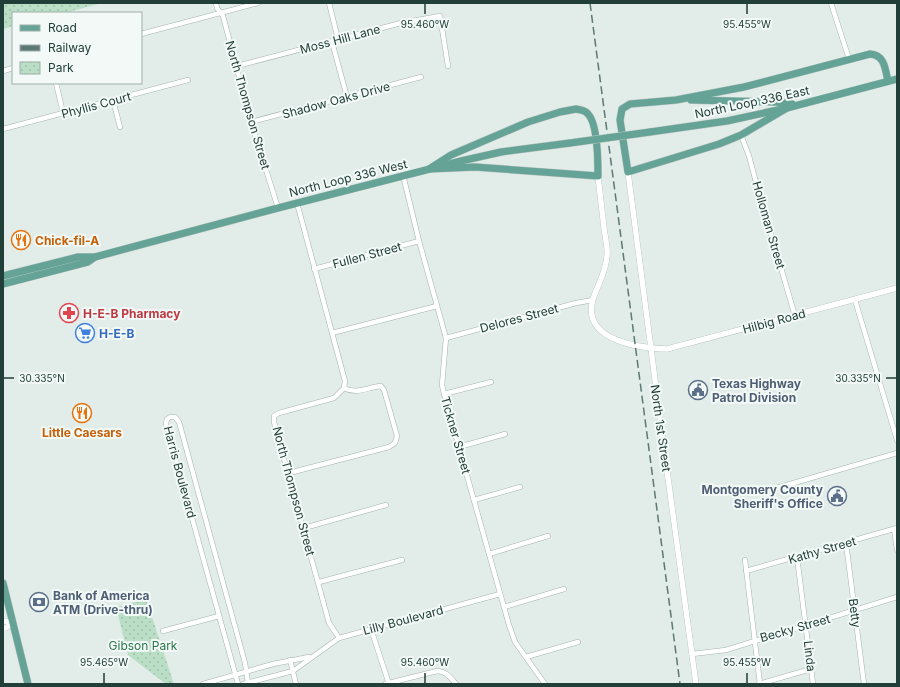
<svg xmlns="http://www.w3.org/2000/svg" width="900" height="687" viewBox="0 0 900 687" font-family="Inter,sans-serif">
	<style>
		.park { fill: url(#park-dots) }
		.lines { fill: none; stroke-linecap: round; stroke-linejoin: round }
		.minor-casing { stroke: #a4b4b0; stroke-width: 5.5 }
		.tertiary-casing { stroke: #a4b4b0; stroke-width: 6 }
		.primary-casing { stroke: #c1c9c7; stroke-width: 8 }
		.minor { stroke: #fff; stroke-width: 4.5 }
		.tertiary { stroke: #fff; stroke-width: 5.5 }
		.primary { stroke: #65a397; stroke-width: 7 }
		.rail { stroke: #5c7974; stroke-width: 1.5; stroke-dasharray: 8 4; stroke-linecap: butt }
		.primary-bridge-casing { stroke: #c1c9c7; stroke-width: 8; stroke-linecap: butt }
		.primary-bridge { stroke: #65a397; stroke-width: 7 }
		.ticks { fill: none; stroke: #213e38; stroke-width: 1.5 }
		.labels { text-anchor: middle; dominant-baseline: central; stroke-width: 4; stroke-linejoin: round; paint-order: stroke }
		.street-label { font-size: 12px; fill: #213e38; stroke: #f2f9f6 }
		.food-label { font-size: 12px; font-weight: bold; fill: #c56008; stroke: #f2f9f6; text-anchor: start }
		.health-label { font-size: 12px; font-weight: bold; fill: #be3a42; stroke: #f2f9f6; text-anchor: start }
		.shop-label { font-size: 12px; font-weight: bold; fill: #366cbe; stroke: #f2f9f6; text-anchor: start }
		.service-label { font-size: 12px; font-weight: bold; fill: #4e5e75; stroke: #f2f9f6; text-anchor: start }
		.park-label { font-size: 12px; fill: #2a764d; stroke: #f2f9f6 }
		.ticks-label { font-size: 10px; text-anchor: middle; fill: #213e38; stroke: #f2f9f6; stroke-width: 4; stroke-linejoin: round; paint-order: stroke }
	</style>
	<defs>
		<pattern id="park-dots" width="8" height="8" patternUnits="userSpaceOnUse"><rect width="8" height="8" fill="#badec6"/><path d="M2 2h.1M6 6h.1" fill="none" stroke="#a0c0ab" stroke-width="1.8" stroke-linecap="round"/></pattern>
	</defs>
	<rect width="100%" height="100%" fill="#e2ece8"/>
	<g class="park">
		<polygon points="3,3 102,3 64,13 13,13 13,26 3,29"/>
		<polygon points="146,599 174,684 166,684 128,655 116,607"/>
	</g>
	<g class="lines">
		<defs>
			<g id="minor">
				<polyline points="216,3 217,8 223,16 251,122 278,208"/>
				<polyline points="329,3 338,39"/>
				<polyline points="831,3 849,59"/>
				<polyline points="141,34 258,3"/>
				<polyline points="332,42 347,97"/>
				<polyline points="237,66 401,23 440,16 448,66"/>
				<polyline points="3,71 13,68"/>
				<polyline points="56,83 63,113"/>
				<polyline points="113,100 120,127"/>
				<polyline points="251,122 421,77"/>
				<polyline points="3,129 188,80"/>
				<polyline points="741,135 749,156 768,227 772,237 795,316"/>
				<polyline points="403,175 419,241 446,338 442,385 444,394 509,625 515,642 545,684"/>
				<polyline points="297,203 345,381 344,388 334,398 279,413 274,416 274,422 329,623 339,638"/>
				<polyline points="314,269 419,241"/>
				<polyline points="855,300 897,440"/>
				<polyline points="332,333 437,306"/>
				<polyline points="446,338 576,303 593,300"/>
				<polyline points="444,394 491,382"/>
				<polyline points="459,447 505,434"/>
				<path d="M289 473 389 447 395 443 397 436 384 390 381 386C368 387 357 395 344 388"/>
				<polyline points="773,489 897,453"/>
				<polyline points="474,500 520,487"/>
				<polyline points="304,528 386,505"/>
				<polyline points="894,529 897,550"/>
				<polyline points="846,543 864,684"/>
				<polyline points="489,554 548,536"/>
				<polyline points="797,557 813,684"/>
				<polyline points="745,560 760,684"/>
				<polyline points="746,571 897,528"/>
				<polyline points="319,582 402,560"/>
				<polyline points="504,607 564,589"/>
				<polyline points="371,629 389,684"/>
				<polyline points="163,631 219,616"/>
				<polyline points="692,654 726,650 897,597"/>
				<polyline points="526,657 578,642"/>
				<polyline points="290,660 296,684"/>
				<polyline points="203,684 273,664 309,657"/>
				<polyline points="238,684 166,424 167,419 170,417 175,417 179,422 245,663 248,683"/>
				<polyline points="243,684 293,671 339,638 500,594"/>
				<path d="M385 684 437 671C446 671 450 677 456 684"/>
				<polyline points="759,684 811,669"/>
			</g>
			<g id="tertiary">
				<polyline points="628,172 663,441 696,684"/>
				<path d="M598 176C600 193 602 211 604 228 605 237 608 247 607 256 606 272 598 284 593 299 581 341 640 348 667 349L897 288"/>
				<polyline points="3,621 13,622"/>
				<polyline points="3,628 6,628 13,622"/>
			</g>
			<g id="primary">
				<polyline points="691,100 775,102 792,104"/>
				<path d="M787 108 741 135 719 144 628 172 620 120 622 109 630 104 676 100 744 87 870 54C885 55 885 69 888 81"/>
				<path d="M576 109C580 110 585 110 588 114 598 124 598 162 598 176L475 167 429 169 451 155 528 122 560 112Z"/>
				<polyline points="650,132 727,121 787,108 897,79"/>
				<polyline points="3,276 78,257 95,257 278,208 461,161 501,152 570,143"/>
				<polyline points="3,284 88,262 95,257"/>
				<polyline points="3,583 28,684"/>
			</g>
		</defs>
		<use href="#minor" class="minor-casing"/>
		<use href="#tertiary" class="tertiary-casing"/>
		<use href="#primary" class="primary-casing"/>
		<use href="#minor" class="minor"/>
		<use href="#tertiary" class="tertiary"/>
		<use href="#primary" class="primary"/>
		<polyline class="rail" points="590,3 680,684"/>
		<defs>
			<polyline id="primary-bridge" points="570,143 650,132"/>
		</defs>
		<use href="#primary-bridge" class="primary-bridge-casing"/>
		<use href="#primary-bridge" class="primary-bridge"/>
	</g>
	<path class="ticks" d="M425 4V14M747 4V14M4 378H14M886 378H896M104 673V683M425 673V683M747 673V683"/>
	<defs>
		<symbol id="restaurant-ring" viewBox="-11 -11 22 22"><circle r="9.5" fill="#f2f9f6" stroke="#e8710a" stroke-width="1.5"/><path d="M-5-6h1v4h1v-4h1v4h1v-4h1v5L-1.5 .5V6h-2V.5L-5-1ZM5-6V6H3V1.5H1.5Q1.5-4 5-6Z" fill="#e8710a"/></symbol>
		<symbol id="pharmacy-ring" viewBox="-11 -11 22 22"><circle r="9.5" fill="#f2f9f6" stroke="#e0444e" stroke-width="1.5"/><path d="M-2-6h4v4h4v4h-4v4h-4v-4h-4v-4h4Z" fill="#e0444e"/></symbol>
		<symbol id="supermarket-ring" viewBox="-11 -11 22 22"><circle r="9.5" fill="#f2f9f6" stroke="#3f7fe0" stroke-width="1.5"/><path d="M-6-5.5h2.5l.6 2H6L4.5 2H-2.5L-4.4-4H-6ZM-1.5 3.2a1.3 1.3 0 1 0 .1 0ZM3 3.2a1.3 1.3 0 1 0 .1 0Z" fill="#3f7fe0"/></symbol>
		<symbol id="civic-ring" viewBox="-11 -11 22 22"><circle r="9.5" fill="#f2f9f6" stroke="#5c6f8a" stroke-width="1.5"/><path d="M-.6-6.5H3V-4.5H.6V-3L4-1V1h2V6H-6V1h2V-1L-.6-3ZM-1.2 2.5V6h2.4V2.5Z" fill="#5c6f8a"/></symbol>
		<symbol id="bank-ring" viewBox="-11 -11 22 22"><circle r="9.5" fill="#f2f9f6" stroke="#5c6f8a" stroke-width="1.5"/><path d="M-6-4H6V4H-6ZM0-2.3a2.3 2.3 0 1 0 0 4.6a2.3 2.3 0 1 0 0-4.6Z" fill="#5c6f8a"/></symbol>
	</defs>
	<g fill-rule="evenodd">
		<use href="#restaurant-ring" x="10" y="229" width="22" height="22"/>
		<use href="#pharmacy-ring" x="58" y="302" width="22" height="22"/>
		<use href="#supermarket-ring" x="74" y="322" width="22" height="22"/>
		<use href="#civic-ring" x="687" y="379" width="22" height="22"/>
		<use href="#restaurant-ring" x="71" y="402" width="22" height="22"/>
		<use href="#civic-ring" x="826" y="485" width="22" height="22"/>
		<use href="#bank-ring" x="28" y="591" width="22" height="22"/>
	</g>
	<g class="labels">
		<g class="street-label">
			<text transform="translate(340 39) rotate(-15)">Moss Hill Lane</text>
			<text transform="translate(336 100) rotate(-15)">Shadow Oaks Drive</text>
			<text transform="translate(752 102) rotate(-12)">North Loop 336 East</text>
			<text transform="translate(96 105) rotate(-15)">Phyllis Court</text>
			<text transform="translate(248 105) rotate(74)">North Thompson Street</text>
			<text transform="translate(348 178) rotate(-14)">North Loop 336 West</text>
			<text transform="translate(769 225) rotate(74)">Holloman Street</text>
			<text transform="translate(367 255) rotate(-15)">Fullen Street</text>
			<text transform="translate(519 318) rotate(-15)">Delores Street</text>
			<text transform="translate(774 321) rotate(-15)">Hilbig Road</text>
			<text transform="translate(661 428) rotate(82)">North 1st Street</text>
			<text transform="translate(456 435) rotate(74)">Tickner Street</text>
			<text transform="translate(180 472) rotate(75)">Harris Boulevard</text>
			<text transform="translate(294 491) rotate(75)">North Thompson Street</text>
			<text transform="translate(822 550) rotate(-16)">Kathy Street</text>
			<text transform="translate(855 613) rotate(83)">Betty</text>
			<text transform="translate(403 620) rotate(-15)">Lilly Boulevard</text>
			<text transform="translate(795 628) rotate(-16)">Becky Street</text>
			<text transform="translate(810 656) rotate(83)">Linda</text>
		</g>
		<g class="food-label">
			<text x="35" y="240">Chick-fil-A</text>
			<text x="82" y="432" text-anchor="middle">Little Caesars</text>
		</g>
		<g class="health-label">
			<text x="83" y="313">H-E-B Pharmacy</text>
		</g>
		<g class="shop-label">
			<text x="99" y="333">H-E-B</text>
		</g>
		<g class="service-label">
			<text x="712" y="383">Texas Highway<tspan x="712" dy="14">Patrol Division</tspan></text>
			<text x="823" y="489" text-anchor="end">Montgomery County<tspan x="823" dy="14">Sheriff's Office</tspan></text>
			<text x="53" y="595">Bank of America<tspan x="53" dy="14">ATM (Drive-thru)</tspan></text>
		</g>
		<g class="park-label">
			<text x="143" y="645">Gibson Park</text>
		</g>
	</g>
	<g class="ticks-label">
		<text x="425" y="28">95.460°W</text>
		<text x="747" y="28">95.455°W</text>
		<text x="42" y="382">30.335°N</text>
		<text x="858" y="382">30.335°N</text>
		<text x="104" y="666">95.465°W</text>
		<text x="425" y="666">95.460°W</text>
		<text x="747" y="666">95.455°W</text>
	</g>
	<rect width="900" height="687" fill="none" stroke="#213e38" stroke-width="8"/>
	<rect x="12" y="12" width="130" height="72" fill="#f2f9f6" stroke="#9eaeaa"/>
	<rect x="20" y="25" width="20" height="6" fill="#65a397" stroke="#9eaeaa"/>
	<text x="48" y="32" font-size="12" fill="#213e38">Road</text>
	<rect x="20" y="45" width="20" height="6" fill="#5c7974" stroke="#9eaeaa"/>
	<text x="48" y="52" font-size="12" fill="#213e38">Railway</text>
	<rect x="20" y="62" width="20" height="12" fill="url(#park-dots)" stroke="#9eaeaa"/>
	<text x="48" y="72" font-size="12" fill="#213e38">Park</text>
</svg>
